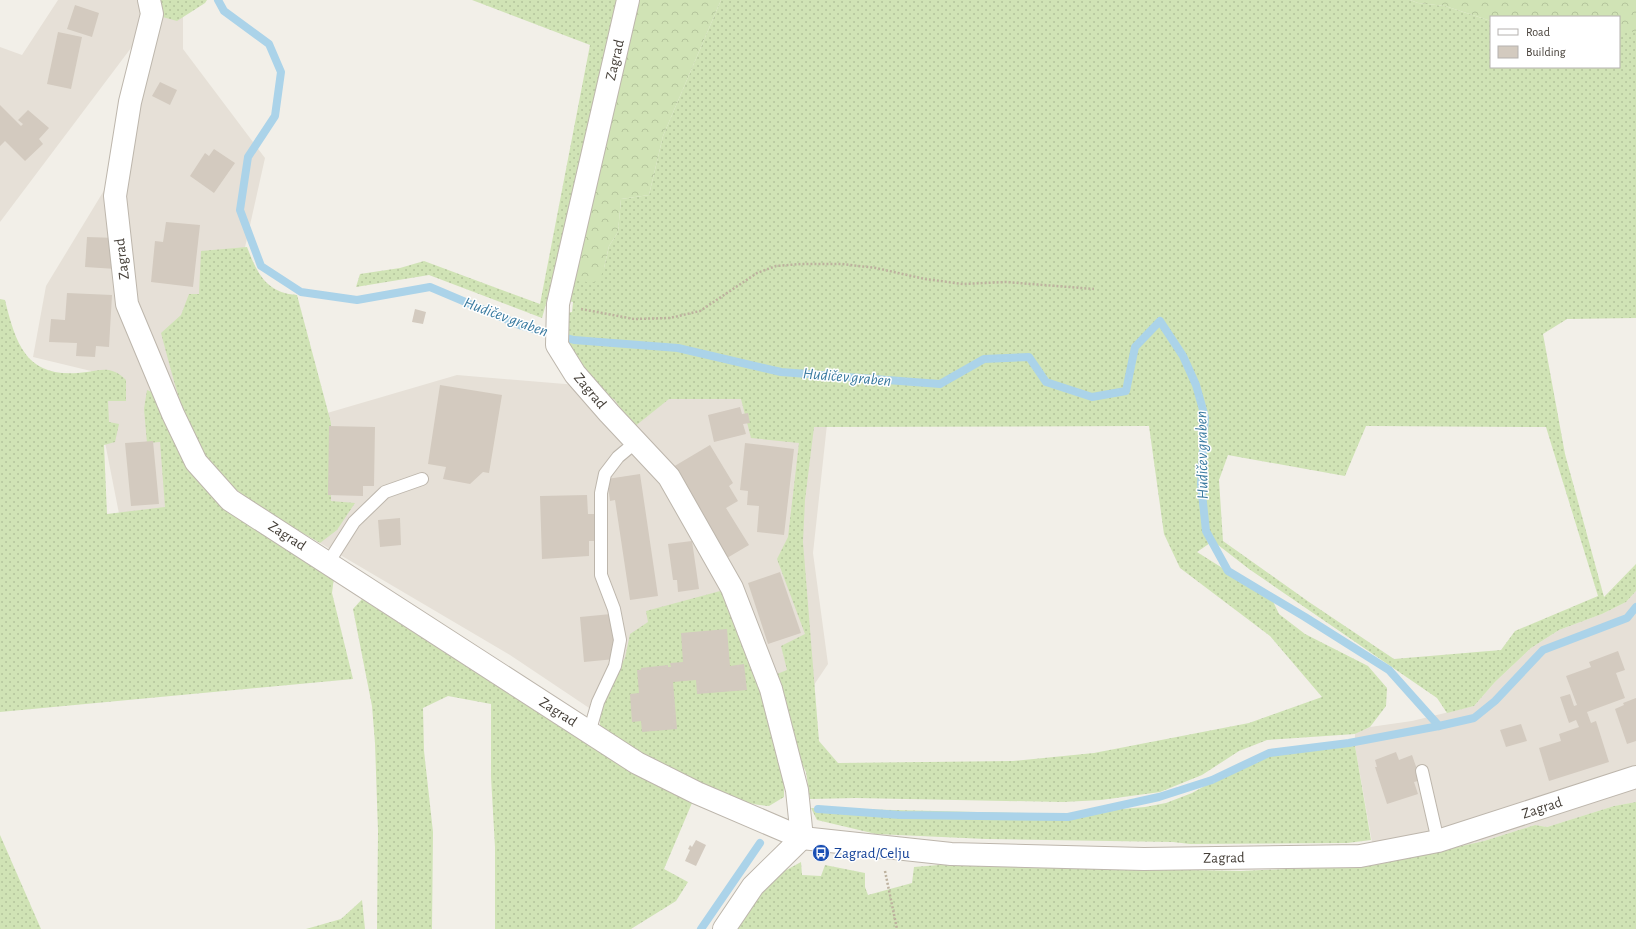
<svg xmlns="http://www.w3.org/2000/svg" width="1636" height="929" viewBox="0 0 1636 929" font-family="'Alegreya Sans',sans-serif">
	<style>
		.residential { fill: #e6e0d7 }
		.grass { fill: url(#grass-dots); fill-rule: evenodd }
		.forest { fill: url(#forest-crowns) }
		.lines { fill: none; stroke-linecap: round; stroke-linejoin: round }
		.stream { stroke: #abd3e9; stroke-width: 8 }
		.building { fill: #d3cabf }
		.lane-casing { stroke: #bdb6ac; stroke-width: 14 }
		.street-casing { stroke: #bdb6ac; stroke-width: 24 }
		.path { stroke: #bdb19e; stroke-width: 2.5; stroke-dasharray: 2 2; stroke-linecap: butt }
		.lane { stroke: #fff; stroke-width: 12 }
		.street { stroke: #fff; stroke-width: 22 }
		.labels { text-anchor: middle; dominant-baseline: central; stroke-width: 3; stroke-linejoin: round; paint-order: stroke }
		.street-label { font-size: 15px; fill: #453f38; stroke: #fff }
		.transit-label { font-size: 15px; fill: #164399; stroke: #fff; text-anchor: start }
		.water-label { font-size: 16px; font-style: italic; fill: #397aa0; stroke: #fff }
	</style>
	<defs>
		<pattern id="grass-dots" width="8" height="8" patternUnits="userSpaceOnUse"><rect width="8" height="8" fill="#d0e3b5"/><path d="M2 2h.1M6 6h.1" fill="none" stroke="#b4c49c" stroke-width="1.8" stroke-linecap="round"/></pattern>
		<pattern id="forest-crowns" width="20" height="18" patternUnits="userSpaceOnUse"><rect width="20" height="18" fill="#d0e3b5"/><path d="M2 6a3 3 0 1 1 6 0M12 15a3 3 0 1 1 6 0" fill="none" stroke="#b4c49c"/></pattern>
	</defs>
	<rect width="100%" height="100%" fill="#f2efe8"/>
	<g class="residential">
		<polygon points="58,0 183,0 183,49 265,158 180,538 122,529 91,371 33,357 46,286 117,169 134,44 0,222 0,47 22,55"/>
		<polygon points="457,375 829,406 813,553 828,664 765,758 619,728 510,655 320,543 317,416"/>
		<polygon points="1636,591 1636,802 1614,806 1547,827 1535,825 1484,841 1376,865 1355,746 1355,734 1370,727 1412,721 1474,706 1495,682 1531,648 1559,630 1602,614 1626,602"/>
	</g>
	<g class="grass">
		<polygon points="158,0 207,0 205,3 177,21 159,16"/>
		<polygon points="472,0 618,0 555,272 542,318 429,275 356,287 360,274 400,268 424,261 540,304 590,45"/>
		<path d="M721 0H1410L1418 3 1445 6 1491 21V67H1619V31H1635L1636 32V318L1567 319 1543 334 1565 454 1604 597 1636 564V591L1626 602 1602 614 1559 630 1531 648 1495 682 1474 706 1447 713 1437 698 1249 569 1213 541 1197 552 1224 569 1231 570 1268 591 1279 614 1305 634 1368 666 1387 688 1386 706 1370 727 1355 734 1267 740 1239 751 1202 775 1160 792 1101 800 1063 802 856 798 810 799 806 772 800 760 772 676 787 670 781 646 805 634 777 559 788 537 799 443 751 438 741 399H669L634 427 614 399 602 396 568 344 563 313 572 312 573 302 568 301 570 278 604 268 609 246 618 232 621 199 649 195 663 136ZM1149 426 1164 534 1180 568 1270 636 1322 697 1249 723 1094 753 1013 761 838 763 819 741 803 542 805 500 814 427ZM1366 426 1546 427 1598 596 1515 631 1501 650 1394 659 1309 602 1223 541 1219 480 1228 455 1345 476Z"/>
		<path d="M247 247C257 273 266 293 297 295L331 423V501L355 503 337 530 320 543C278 519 219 488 197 443 180 409 171 370 161 333L181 315 189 294H199L201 251Z"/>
		<path d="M0 299 5 300C17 350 29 380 87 372 104 369 113 367 126 380V401H108L109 422 119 424 115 442 104 445 107 514 165 507 160 442 147 443 144 409 147 390 154 393 187 466 334 577 332 593 353 679 0 712Z"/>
		<path d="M724 590 742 628 784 768V797L769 806C716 803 646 755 600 727V710L605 690 625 658 630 634 648 622 646 611Z"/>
		<polygon points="362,599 585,743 652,783 692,803 664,869 688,882 676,901 631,929 495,929 495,847 491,777 491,704 448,696 423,708 424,751 433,832 432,929 377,929 378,831 375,743 372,706 353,609"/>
		<polygon points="1355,746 1371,840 1347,843 1190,844 1173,842 986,839 876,834 817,820 811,808 1065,814 1145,807 1166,803 1192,793 1234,770 1245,761 1270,752"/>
		<polygon points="1636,802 1636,929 737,929 768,880 801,862 802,875 821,876 825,865 865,873 865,887 868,895 912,883 914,867 939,865 1241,871 1376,865 1484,841 1535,825 1547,827 1614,806"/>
		<polygon points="0,835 41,929 0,929"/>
		<polygon points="362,900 365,929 306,929 341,919"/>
	</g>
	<g class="forest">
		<polygon points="634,0 721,0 663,136 649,195 621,199 618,232 609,246 604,268 599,281 591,283 570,278"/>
		<polygon points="1410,0 1636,0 1636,32 1619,31 1619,17 1491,17 1491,21 1445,6 1418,3"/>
	</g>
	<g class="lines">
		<g class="stream">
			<polyline points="218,0 224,11 269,44 281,72 275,116 248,157 240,210 261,266 301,292 357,300 430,287 522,326 574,340 678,348 781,372 940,384 984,359 1029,357 1046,382 1092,397 1126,391 1135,347 1160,321 1183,356 1196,385 1205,417 1201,484 1206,531 1228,571 1305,617 1389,670 1439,726"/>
			<polyline points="818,809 900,815 1068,817 1159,797 1212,780 1269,753 1349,743 1439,726 1474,718 1495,701 1543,650 1627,618 1636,607"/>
			<polyline points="701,929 760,843"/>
		</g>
	</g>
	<g class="building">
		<polygon points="75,5 99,13 92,37 67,29"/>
		<polygon points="58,32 82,37 71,89 47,84"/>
		<polygon points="160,82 177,90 170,105 152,96"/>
		<polygon points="0,105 21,126 23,124 18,120 28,110 49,128 39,139 43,144 25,161 5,141 0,146"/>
		<polygon points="214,149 235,163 214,193 190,176 205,153 209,156"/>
		<polygon points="166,222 200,225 193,287 151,282 155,241 163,242"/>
		<polygon points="87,237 117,238 116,269 85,267"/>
		<polygon points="67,293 112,295 109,347 96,346 95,357 76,356 77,343 49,342 51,319 65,320"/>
		<polygon points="415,309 426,312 423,324 412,322"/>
		<polygon points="440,385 502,395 489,473 483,472 470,484 443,479 446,467 428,464"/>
		<polygon points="740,407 742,414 748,413 750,423 743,424 746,434 714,442 708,415"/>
		<polygon points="329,426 375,427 374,486 363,486 363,496 328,495"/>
		<polygon points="153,441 159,504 131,506 125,443"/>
		<polygon points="745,443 794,449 784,535 757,532 759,506 747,505 748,491 740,490"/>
		<polygon points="710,445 733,483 729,486 738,501 726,508 749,545 727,558 673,467"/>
		<polygon points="640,474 658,596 630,600 615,500 610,501 607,479"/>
		<polygon points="587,495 588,514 597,514 598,541 589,541 589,556 542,559 540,496"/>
		<polygon points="400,518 401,545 380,547 378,520"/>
		<polygon points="692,541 699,589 678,592 677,580 673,580 668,544"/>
		<polygon points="780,572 801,633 768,644 748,583"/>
		<polygon points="611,614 615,659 584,662 580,617"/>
		<polygon points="727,629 730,666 744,664 747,690 697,694 696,680 673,682 677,729 642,732 641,721 632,722 630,694 639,693 637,670 641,670 641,668 668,665 668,667 671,667 670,663 683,662 681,633"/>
		<polygon points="1618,651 1625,670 1616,673 1625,698 1587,712 1591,723 1596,721 1609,762 1549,781 1539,748 1561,741 1559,734 1579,727 1576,720 1569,723 1560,697 1570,694 1574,706 1577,705 1566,676 1591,667 1589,662"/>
		<polygon points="1636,698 1636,741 1627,744 1615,709 1624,705 1623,703"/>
		<polygon points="1521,724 1527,741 1506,747 1500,730"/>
		<polygon points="1396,752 1399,760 1412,755 1420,778 1418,781 1414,782 1418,794 1387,804 1375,767 1377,767 1375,760"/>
		<polygon points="696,840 706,845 696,866 685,861 690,850 688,849 690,845 692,847"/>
	</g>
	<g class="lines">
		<defs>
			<g id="lane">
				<polyline points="328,563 354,522 385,492 422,479"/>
				<polyline points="589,733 598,702 615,666 620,640 614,609 601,575 601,493 605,474 618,457 636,442"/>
				<polyline points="1422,771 1438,841"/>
			</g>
			<g id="street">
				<polyline points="149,0 152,14 130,102 115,196 127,304 173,414 196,462 230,500 637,763 697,793 802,838 951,854 1144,859 1360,856 1438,841 1636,777"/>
				<polyline points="628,0 558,304 557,345 575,374 609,413 669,477 732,588 771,689 797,790 802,838"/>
				<polyline points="724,929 753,886 802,838"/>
			</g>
		</defs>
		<use href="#lane" class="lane-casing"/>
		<use href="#street" class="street-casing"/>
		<g class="path">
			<polyline points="581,309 634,319 670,318 700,311 757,273 776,266 801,264 842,264 876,268 925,279 963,284 1006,282 1094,289"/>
			<polyline points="885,871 897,929"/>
		</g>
		<use href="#lane" class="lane"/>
		<use href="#street" class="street"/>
	</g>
	<defs>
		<symbol id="bus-disc" viewBox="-11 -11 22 22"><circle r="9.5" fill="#1a4fb4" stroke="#fff"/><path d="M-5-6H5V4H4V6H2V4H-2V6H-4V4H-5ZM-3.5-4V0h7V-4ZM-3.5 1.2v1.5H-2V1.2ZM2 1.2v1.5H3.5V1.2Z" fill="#fff"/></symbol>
	</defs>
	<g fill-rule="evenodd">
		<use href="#bus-disc" x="811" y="843" width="20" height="20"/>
	</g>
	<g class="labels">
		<g class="street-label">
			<text transform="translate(615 60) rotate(-77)">Zagrad</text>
			<text transform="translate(122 259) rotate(-97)">Zagrad</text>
			<text transform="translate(590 391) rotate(50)">Zagrad</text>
			<text transform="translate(287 536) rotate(33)">Zagrad</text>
			<text transform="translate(558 712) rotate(33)">Zagrad</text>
			<text transform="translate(1542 808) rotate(-18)">Zagrad</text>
			<text transform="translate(1224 858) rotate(-1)">Zagrad</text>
		</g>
		<g class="transit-label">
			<text x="834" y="853">Zagrad/Celju</text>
		</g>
		<g class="water-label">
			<text transform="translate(506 317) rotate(20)">Hudičev graben</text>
			<text transform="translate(847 377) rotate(5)">Hudičev graben</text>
			<text transform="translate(1202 455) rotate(-91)">Hudičev graben</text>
		</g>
	</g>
	<rect x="1490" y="16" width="130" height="52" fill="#ffffff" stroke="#b5b2af"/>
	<rect x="1498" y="29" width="20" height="6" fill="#ffffff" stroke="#b5b2af"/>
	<text x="1526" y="36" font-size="12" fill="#453f38">Road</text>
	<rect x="1498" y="46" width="20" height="12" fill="#d3cabf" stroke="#b5b2af"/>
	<text x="1526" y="56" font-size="12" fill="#453f38">Building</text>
</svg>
